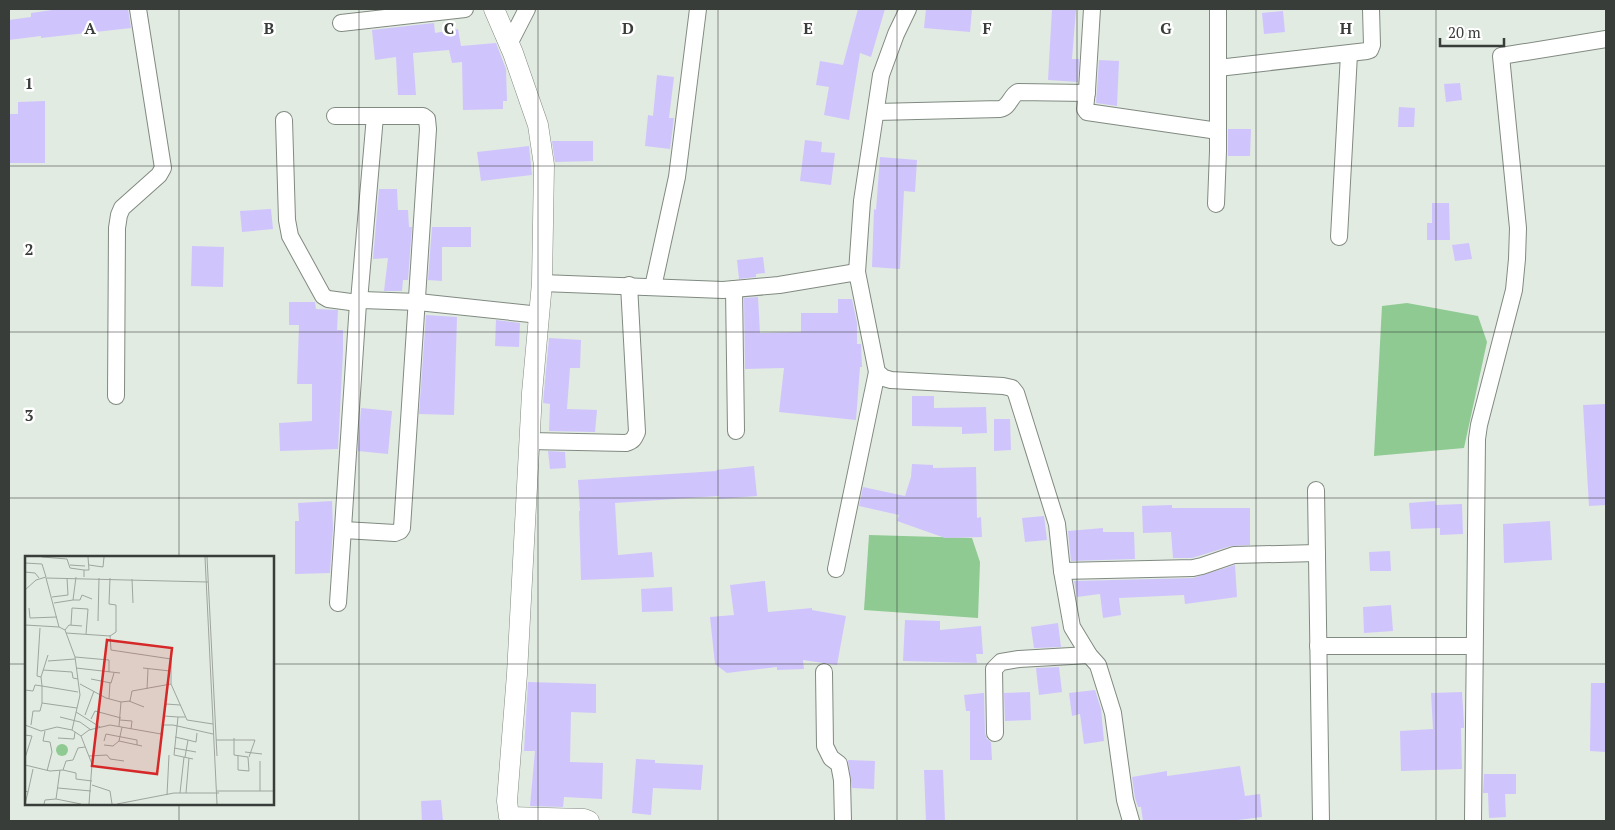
<svg xmlns="http://www.w3.org/2000/svg" width="1615" height="830" viewBox="0 0 1615 830" font-family="'PT Serif',serif">
	<style>
		.water { fill: #8fca92 }
		.building { fill: #d0c4fd }
		.lines { fill: none; stroke-linecap: round; stroke-linejoin: round }
		.minor-casing { stroke: #818a81; stroke-width: 18 }
		.tertiary-casing { stroke: #818a81; stroke-width: 21 }
		.minor { stroke: #fff; stroke-width: 16 }
		.tertiary { stroke: #fff; stroke-width: 20 }
		.grid { fill: none; stroke: #393d39; stroke-width: 1; stroke-opacity: 0.55 }
		.inset-road { fill: none; stroke: #9ea59e; stroke-width: 1 }
		.view { fill: #d62828; fill-opacity: 0.15; stroke: #d62828; stroke-width: 2.5 }
		.inset-edge { fill: none; stroke: #393d39; stroke-width: 2.5 }
		.grid-label { font-size: 16px; text-anchor: middle; font-weight: bold; fill: #393d39; stroke: #fff; stroke-width: 5; stroke-linejoin: round; paint-order: stroke }
	</style>
	<rect width="100%" height="100%" fill="#e1ebe2"/>
	<g class="water">
		<polygon points="1407,303 1478,316 1487,342 1464,448 1374,456 1382,306"/>
		<polygon points="869,535 972,538 980,562 978,618 864,610"/>
	</g>
	<g class="building">
		<polygon points="59,9 128,9 131,28 41,38 41,36 9,40 9,20 31,17 31,13"/>
		<polygon points="858,9 885,9 871,57 860,53 849,120 824,115 829,87 816,85 820,61 843,65"/>
		<polygon points="926,9 972,9 970,32 924,28"/>
		<polygon points="1052,9 1076,9 1072,59 1079,59 1078,82 1048,80"/>
		<polygon points="1283,11 1285,32 1264,34 1262,13"/>
		<polygon points="434,23 435,33 458,29 461,46 496,43 506,69 507,101 503,101 503,109 463,110 462,62 452,63 449,50 413,53 416,95 398,95 396,57 375,60 372,30"/>
		<polygon points="1099,60 1119,61 1117,106 1096,103"/>
		<polygon points="657,75 674,77 669,118 674,118 670,149 645,146 648,115 653,116"/>
		<polygon points="1460,83 1462,100 1446,102 1444,84"/>
		<polygon points="45,101 45,163 9,163 9,114 18,114 18,102"/>
		<polygon points="1399,107 1415,108 1414,127 1398,127"/>
		<polygon points="1228,129 1251,129 1250,156 1228,156"/>
		<polygon points="805,140 822,142 821,152 835,153 831,185 800,181"/>
		<polygon points="552,141 593,141 593,161 555,162"/>
		<polygon points="529,146 532,175 481,181 477,152"/>
		<polygon points="880,157 917,160 915,192 904,191 900,269 872,267 874,209 876,210"/>
		<polygon points="379,189 397,189 398,210 408,210 409,227 412,227 408,280 403,280 402,291 384,291 388,258 373,259"/>
		<polygon points="1432,203 1449,203 1450,240 1427,240 1427,223 1432,223"/>
		<polygon points="271,209 273,229 242,232 240,211"/>
		<polygon points="432,227 471,227 471,247 442,247 442,281 428,280"/>
		<polygon points="1469,243 1472,259 1455,261 1452,245"/>
		<polygon points="192,246 224,247 223,287 191,286"/>
		<polygon points="763,257 765,273 756,274 756,277 739,279 737,260"/>
		<polygon points="758,297 760,333 801,332 801,313 838,313 838,299 852,299 857,323 857,344 861,344 862,367 860,367 856,420 779,412 784,368 745,369 744,298"/>
		<polygon points="289,302 315,302 316,309 338,310 337,330 343,330 343,352 338,449 280,451 279,423 312,421 312,384 297,384 299,325 289,325"/>
		<polygon points="426,315 457,317 454,415 419,414"/>
		<polygon points="496,320 520,323 519,347 495,346"/>
		<polygon points="549,338 581,340 580,368 570,368 567,409 597,410 595,432 549,431 550,404 543,403"/>
		<polygon points="912,396 934,396 934,408 986,407 987,433 962,434 962,427 912,426"/>
		<polygon points="1606,404 1606,505 1589,506 1583,405"/>
		<polygon points="361,408 392,411 388,454 358,451"/>
		<polygon points="994,419 1010,419 1011,450 994,451"/>
		<polygon points="548,451 565,452 566,468 550,469"/>
		<polygon points="912,464 933,465 933,468 976,467 977,518 981,517 982,537 945,538 897,521 899,515 859,506 863,487 905,496 911,477"/>
		<polygon points="754,466 757,496 719,499 719,496 615,503 618,555 652,552 654,577 581,580 579,511 580,511 578,480 717,471 716,470"/>
		<polygon points="332,501 333,528 330,573 295,574 295,521 299,521 298,503"/>
		<polygon points="1435,501 1436,505 1462,504 1463,534 1440,535 1440,528 1411,529 1409,503"/>
		<polygon points="1172,505 1172,508 1250,508 1250,545 1231,546 1192,558 1173,558 1171,532 1143,533 1142,506"/>
		<polygon points="1044,516 1047,540 1025,542 1022,518"/>
		<polygon points="1550,521 1552,560 1504,563 1503,524"/>
		<polygon points="1103,528 1103,532 1134,532 1135,559 1071,561 1068,531"/>
		<polygon points="1390,551 1391,571 1370,571 1369,552"/>
		<polygon points="1235,565 1237,597 1185,604 1184,595 1119,598 1121,615 1103,618 1100,594 1077,597 1074,581 1193,578"/>
		<polygon points="765,581 768,612 812,608 812,610 846,616 837,665 803,660 804,669 777,670 777,667 727,673 715,664 710,617 734,615 730,585"/>
		<polygon points="672,587 673,611 642,612 641,589"/>
		<polygon points="1391,605 1393,631 1364,633 1363,607"/>
		<polygon points="905,620 940,621 940,630 981,626 983,654 976,654 977,663 903,661"/>
		<polygon points="1058,623 1061,647 1034,648 1031,627"/>
		<polygon points="1059,667 1062,692 1039,695 1036,668"/>
		<polygon points="528,682 596,684 596,713 571,712 570,762 603,763 602,799 564,797 563,807 530,806 535,751 524,751"/>
		<polygon points="1591,683 1606,683 1606,752 1590,751"/>
		<polygon points="1095,690 1101,709 1104,741 1084,744 1080,714 1072,716 1069,693"/>
		<polygon points="1030,692 1031,720 1005,721 1004,693"/>
		<polygon points="1462,692 1464,724 1464,728 1461,728 1462,769 1401,771 1400,731 1433,729 1431,693"/>
		<polygon points="983,693 984,693 985,733 987,739 991,742 992,760 970,760 970,711 966,711 964,695"/>
		<polygon points="636,759 655,760 655,763 703,765 701,790 653,788 651,815 632,813"/>
		<polygon points="848,760 875,761 874,789 852,788"/>
		<polygon points="1240,766 1245,796 1260,794 1262,817 1230,821 1143,821 1141,807 1138,807 1135,798 1132,777 1167,771 1167,776"/>
		<polygon points="924,770 943,770 945,821 926,821"/>
		<polygon points="1484,774 1516,774 1516,794 1505,794 1506,817 1489,818 1488,793 1483,793"/>
		<polygon points="441,800 443,821 422,821 421,801"/>
	</g>
	<g class="lines">
		<defs>
			<g id="minor">
				<polyline points="1092,9 1087,90 1085,109 1087,112 1218,131"/>
				<polyline points="341,23 465,9"/>
				<polyline points="509,44 527,9"/>
				<polyline points="1218,68 1367,51 1370,50 1372,45 1371,9"/>
				<path d="M876 112 1000 109C1010 107 1010 96 1018 92L1087 93"/>
				<polyline points="335,116 423,116 427,119 428,129 402,528 400,531 395,533 344,530"/>
				<polyline points="284,120 287,220 290,236 323,296 328,299 358,303"/>
				<polyline points="1216,204 1218,151 1218,9"/>
				<polyline points="1339,237 1349,54"/>
				<polyline points="857,272 862,201 881,75 896,34 908,9"/>
				<polyline points="542,283 723,290 779,285 857,272 877,372 884,378 891,380 1003,386 1012,388 1016,393 1057,524 1062,571 1072,627 1089,655 1098,665 1113,713 1125,800 1131,821"/>
				<polyline points="653,287 677,177 698,9"/>
				<polyline points="734,289 736,431"/>
				<polyline points="359,301 375,116"/>
				<polyline points="116,396 117,228 119,215 122,208 159,175 163,168 138,9"/>
				<path d="M530 441 626 443C633 441 634 439 637 432L629 285"/>
				<polyline points="1316,490 1321,821"/>
				<polyline points="836,569 877,372"/>
				<polyline points="1062,571 1193,568 1202,566 1234,555 1317,553"/>
				<polyline points="338,603 358,303 362,300 418,302 540,315"/>
				<polyline points="1318,646 1474,646"/>
				<polyline points="824,672 825,746 831,758 839,764 842,780 843,821"/>
				<polyline points="995,733 994,669 1001,662 1019,659 1089,655"/>
				<polyline points="1473,821 1477,439 1479,425 1514,290 1517,259 1518,228 1501,56 1606,39"/>
			</g>
			<polyline id="tertiary" points="494,9 513,53 538,125 544,165 542,283 532,393 517,674 507,801 509,817 584,819 589,821"/>
		</defs>
		<use href="#minor" class="minor-casing"/>
		<use href="#tertiary" class="tertiary-casing"/>
		<use href="#minor" class="minor"/>
		<use href="#tertiary" class="tertiary"/>
	</g>
	<path class="grid" d="M179 9V558M359 9V821M538 9V821M718 9V821M897 9V821M1077 9V821M1256 9V821M1436 9V821M9 166H1606M9 332H1606M9 498H1606M9 664H26M272 664H1606M179 804V821"/>
	<g transform="translate(25 556)">
		<rect width="249" height="249" fill="#e1ebe2"/>
		<path d="M31 194a6 6 0 1 1 12 0a6 6 0 1 1-12 0Z" fill="#8fca92"/>
		<path class="inset-road" d="M17 1 42 3 45 12 59 14M180 1 192 248M182 1 192 200M0 7 17 8 21 21 11 24 0 34M45 9 60 10M64 9 78 11 79 1M0 16 10 17 14 22M59 21V14H64L63 1M107 23 108 47M27 41 43 39 42 22M48 44H55L57 39 67 43M29 47 48 44 51 21M4 52 5 62 32 61M73 65 74 22M0 69 34 71M46 69 47 52 63 53 61 78M15 72 12 120 16 121 17 130 53 136M40 74 44 69 57 70M41 77 85 80 91 76V49L84 48 85 22M85 79 86 94 146 103V128L162 164 188 168M50 101 84 104V116M23 105 50 103M51 112 95 117M118 112 145 115M18 114 47 116 48 122 53 123M16 121 23 99M66 123 86 127 89 117M55 128 81 142 96 146M122 133 123 113M0 134 8 135 10 129 17 130V147L52 152M84 143 85 126M104 145 119 151M51 156 75 171M60 159 69 135M35 161 55 166 66 174M153 161 139 160 141 148 155 149M160 161H153L149 199 168 203M66 163 70 155 96 162M95 164 107 165 106 173M0 169 16 175 32 171 47 174M6 169 8 155H15L17 147M94 170 96 146 105 145 107 135 146 128M97 171 94 185 117 190M20 175 18 185 25 186 27 196 22 215M0 179 7 180 0 202M56 180 64 174 85 169 136 178 138 169H148L188 178M150 181 163 184 160 201M33 182 49 183 50 176M209 182V199L223 201 224 215 213 214V200M163 184 171 186 172 177M191 184H230L224 201M79 185 81 178 112 184V189M79 189 88 190 94 185M149 192 171 196M220 196 237 198M64 200 82 199 85 203 99 205M0 209 25 215 38 214 41 205 48 204 53 192 60 191M35 214 31 243 56 248M38 214 51 217V223L67 225M67 229 85 235 87 248M33 232 66 235M0 235 3 236 0 248M192 235H249M235 235V205M3 236 8 213M155 237 159 201M161 237 164 202M142 239 144 199M19 248 20 244 31 243M64 248 67 208 56 180 47 174 55 139 50 101 40 74 34 71 21 22 183 26M92 248 149 237H194"/>
		<path class="view" d="M82 84 147 92 132 218 67 210Z"/>
		<rect width="249" height="249" class="inset-edge"/>
	</g>
	<g class="grid-label">
		<text x="90" y="34">A</text>
		<text x="269" y="34">B</text>
		<text x="449" y="34">C</text>
		<text x="628" y="34">D</text>
		<text x="808" y="34">E</text>
		<text x="987" y="34">F</text>
		<text x="1166" y="34">G</text>
		<text x="1346" y="34">H</text>
		<text x="29" y="89">1</text>
		<text x="29" y="255">2</text>
		<text x="29" y="421">3</text>
	</g>
	<rect width="1615" height="830" fill="none" stroke="#393d39" stroke-width="20"/>
	<path d="M1440 38v8h64v-8" fill="none" stroke="#393d39" stroke-width="2.5"/>
	<text x="1448" y="38" font-size="15" fill="#393d39" stroke="#ffffff" stroke-width="4" paint-order="stroke">20 m</text>
</svg>
